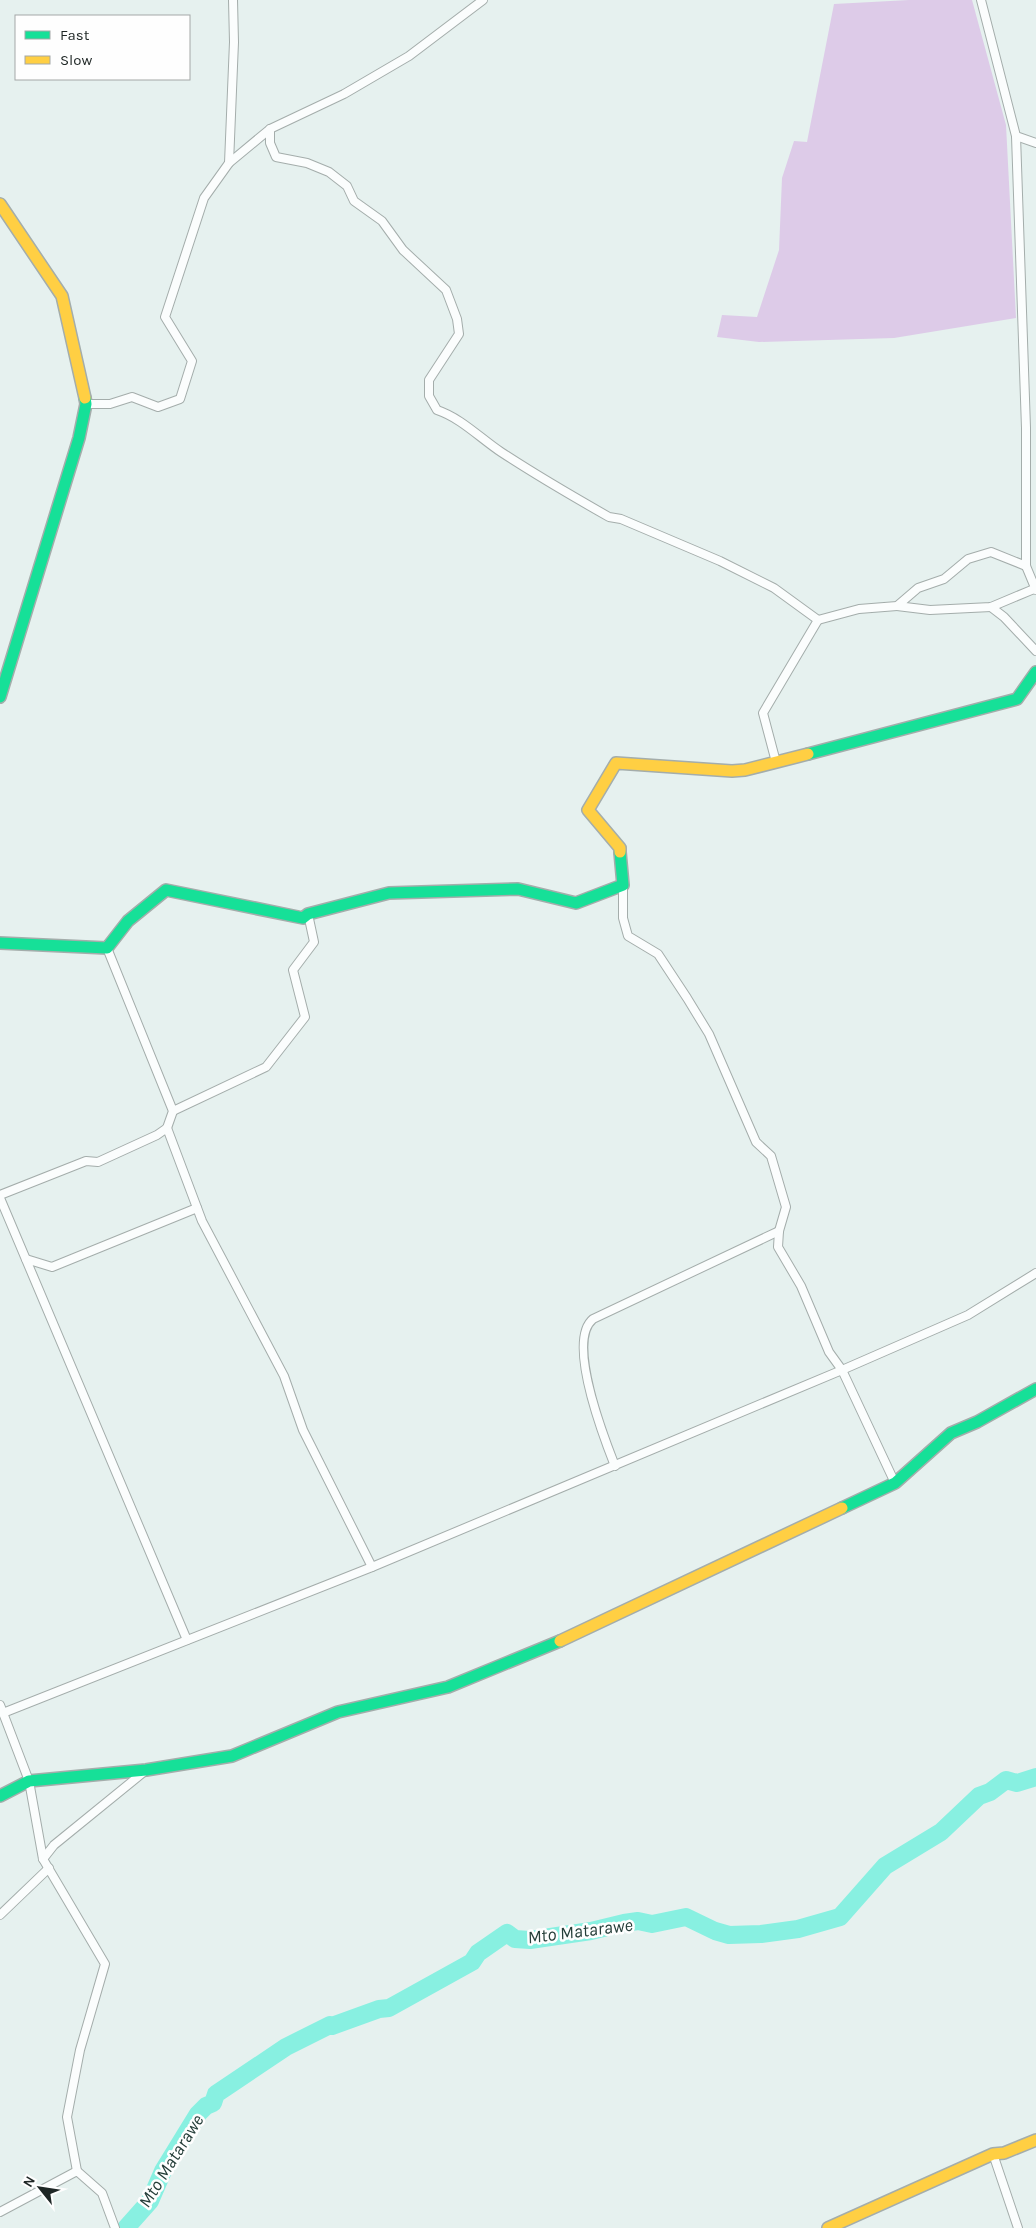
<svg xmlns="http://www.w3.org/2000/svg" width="1036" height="2228" viewBox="0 0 1036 2228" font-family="Karla,sans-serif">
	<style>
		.green { fill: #ddcbe8 }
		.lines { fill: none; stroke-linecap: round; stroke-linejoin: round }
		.river { stroke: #88f0e1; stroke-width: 18 }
		.street-casing { stroke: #a4adab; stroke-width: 10 }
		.fast-casing { stroke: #a4adab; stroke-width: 14 }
		.slow-casing { stroke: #a4adab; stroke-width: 14 }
		.street { stroke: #fbfdfd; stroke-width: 8 }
		.fast { stroke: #16e098; stroke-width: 11 }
		.slow { stroke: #ffcf43; stroke-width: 11 }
		.labels { text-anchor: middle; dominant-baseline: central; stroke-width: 5; stroke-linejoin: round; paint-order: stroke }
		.water-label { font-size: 18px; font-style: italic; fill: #253e39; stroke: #fefefe }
	</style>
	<rect width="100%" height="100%" fill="#e6f1ef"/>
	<polygon class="green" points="909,0 972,0 1006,125 1016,318 894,338 759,342 717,337 722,315 757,317 779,250 782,178 794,141 807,142 834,4"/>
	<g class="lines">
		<polyline class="river" points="126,2228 150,2201 163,2171 198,2114 206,2106 213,2103 216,2094 286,2047 330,2025 332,2026 379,2009 389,2008 472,1962 478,1953 507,1933 515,1939 530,1940 591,1931 624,1923 638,1921 652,1924 686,1917 715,1931 729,1935 761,1934 798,1929 840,1917 885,1866 941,1832 979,1796 990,1792 1006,1780 1017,1783 1036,1777"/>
		<defs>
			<g id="street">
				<polyline points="981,0 1016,136 1036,143"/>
				<path d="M270 129V143L276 157 307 163 329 172 347 186 354 201 382 221 403 250 446 290 457 319 459 334 429 380V396L437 410C461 418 480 438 501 452 536 475 572 496 609 517L621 519 720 561 774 588 818 620 763 713 776 762"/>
				<polyline points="1016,136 1026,428 1026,566 1036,590"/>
				<polyline points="229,163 270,129 344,94 409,56 483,0"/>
				<polyline points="86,404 110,404 132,397 158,407 180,399 192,361 165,317 204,198 229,163 234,42 233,0"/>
				<polyline points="897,606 930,610 991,607 1034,589"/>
				<polyline points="991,607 1004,617 1036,651"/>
				<polyline points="818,620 859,609 897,606 918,588 944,579 968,559 991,552 1026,566"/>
				<polyline points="623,885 623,918 628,936 658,954 687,998 709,1034 756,1142 771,1156 786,1207 779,1231 778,1247 801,1286 829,1352 842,1370 895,1483"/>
				<polyline points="173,1111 266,1067 305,1017 293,970 314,942 308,914"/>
				<polyline points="167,1128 202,1221 284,1376 303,1430 372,1567"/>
				<polyline points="0,1195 86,1161 98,1162 157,1135 167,1128 173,1111 107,948"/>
				<polyline points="0,1198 187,1640"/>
				<polyline points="26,1259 52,1267 197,1208"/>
				<path d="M615 1466C604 1438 566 1341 593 1319L779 1231"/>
				<polyline points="0,1705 29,1781 43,1859 105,1964 80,2050 67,2117 77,2171"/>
				<polyline points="3,1713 372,1567 842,1370 968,1315 1036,1273"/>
				<polyline points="43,1859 54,1845 145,1771"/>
				<polyline points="0,1915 49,1868"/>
				<polyline points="993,2154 1018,2228"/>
				<polyline points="0,2212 77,2171 102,2193 115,2228"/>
			</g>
			<g id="fast">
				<polyline points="0,697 79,438 86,404 85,398"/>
				<polyline points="808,754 1017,699 1036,672"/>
				<polyline points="0,943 107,948 128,921 166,890 303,918 308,914 389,893 518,889 576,903 623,885 620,852"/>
				<polyline points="842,1508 895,1483 951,1433 977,1422 1036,1389"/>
				<polyline points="0,1796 29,1781 146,1770 232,1756 338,1712 448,1687 560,1641"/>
			</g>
			<g id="slow">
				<polyline points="0,204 62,296 85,398"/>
				<polyline points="620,852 620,848 588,810 616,763 732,771 745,770 808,754"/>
				<polyline points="560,1641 842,1508"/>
				<polyline points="828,2228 993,2154 1004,2153 1036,2140"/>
			</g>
		</defs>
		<use href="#street" class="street-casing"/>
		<use href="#fast" class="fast-casing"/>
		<use href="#slow" class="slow-casing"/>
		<use href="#street" class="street"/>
		<use href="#fast" class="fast"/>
		<use href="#slow" class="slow"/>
	</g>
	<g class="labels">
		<g class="water-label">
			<text transform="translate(580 1931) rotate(-7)">Mto Matarawe</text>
			<text transform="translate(171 2161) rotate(-58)">Mto Matarawe</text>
		</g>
	</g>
	<rect x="15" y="15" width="175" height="65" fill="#fefefe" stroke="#a4a8a7"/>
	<rect x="25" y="31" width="25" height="8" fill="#16e098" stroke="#a4a8a7"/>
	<text x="60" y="40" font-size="15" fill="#1e2625">Fast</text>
	<rect x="25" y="56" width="25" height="8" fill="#ffcf43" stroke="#a4a8a7"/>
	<text x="60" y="65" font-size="15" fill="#1e2625">Slow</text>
	<g transform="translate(40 2188) rotate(300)" stroke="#fefefe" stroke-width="4" paint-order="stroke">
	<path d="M0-4L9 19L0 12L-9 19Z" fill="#1e2625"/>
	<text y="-8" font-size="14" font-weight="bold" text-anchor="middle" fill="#1e2625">N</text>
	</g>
</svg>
